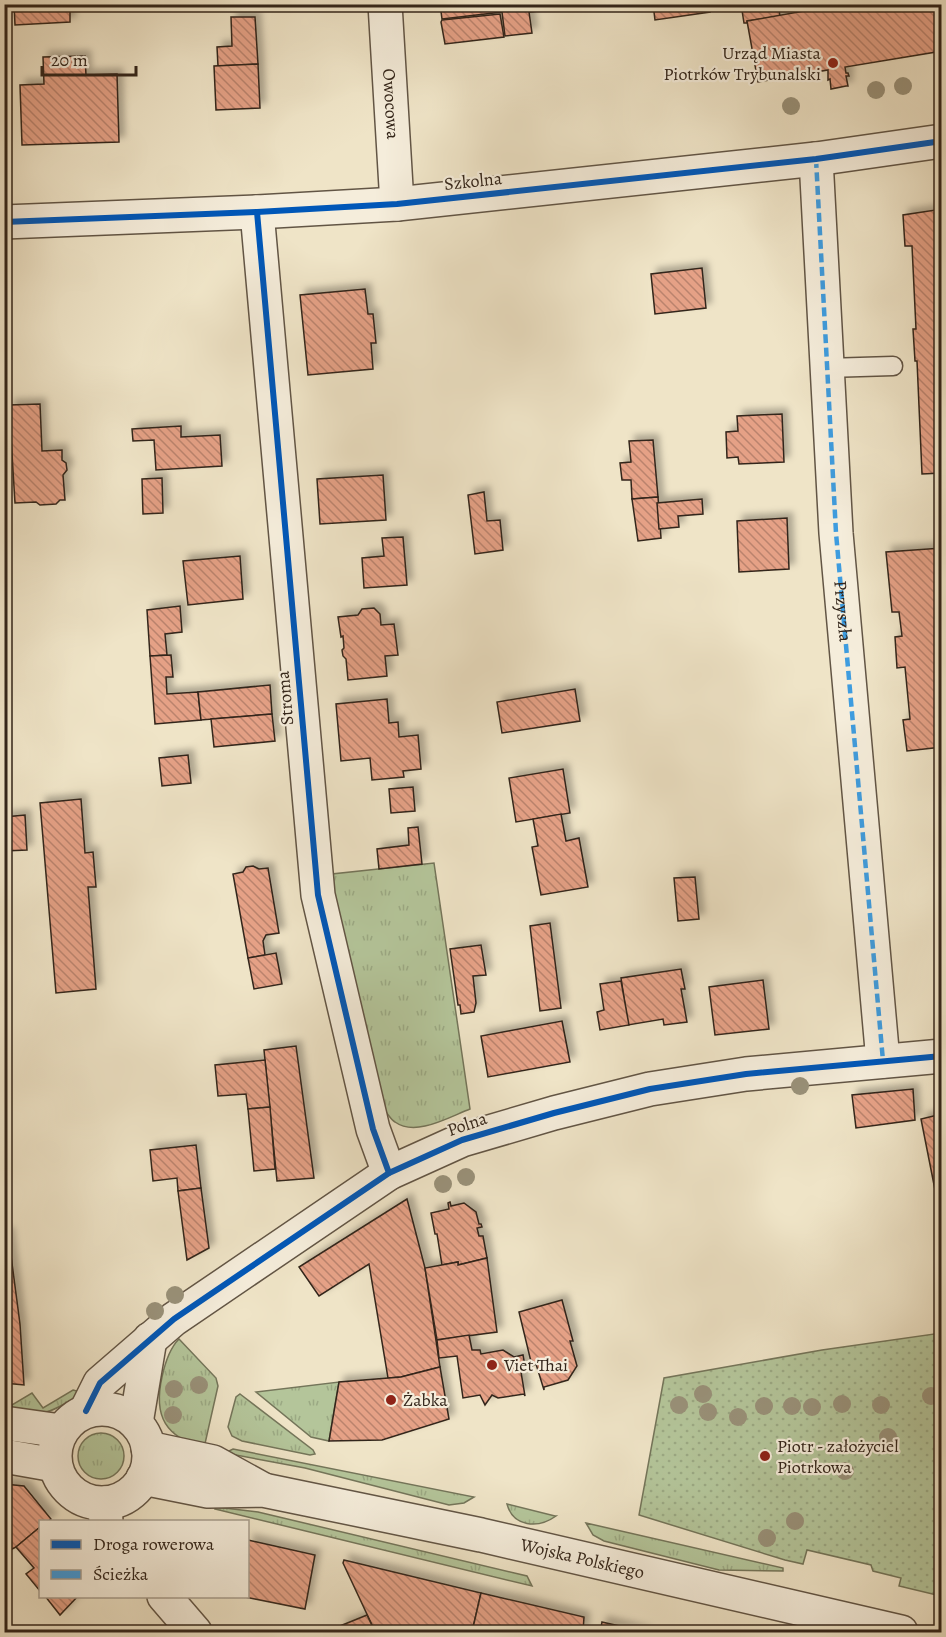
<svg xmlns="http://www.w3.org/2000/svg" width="946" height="1637" viewBox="0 0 946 1637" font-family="Alegreya,serif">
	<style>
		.grass { fill: url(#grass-tufts); stroke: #74755a; stroke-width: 1.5 }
		.park { fill: url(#park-dots); stroke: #74755a; stroke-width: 1.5 }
		.building { fill: url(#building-back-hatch); stroke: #33251a; stroke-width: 1.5; filter: url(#shadow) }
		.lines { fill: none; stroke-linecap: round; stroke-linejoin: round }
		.service-casing { stroke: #625545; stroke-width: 21 }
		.minor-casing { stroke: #625545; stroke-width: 36 }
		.tertiary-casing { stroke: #625545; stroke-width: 36 }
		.service { stroke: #f5eddb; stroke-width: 18 }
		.minor { stroke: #f5eddb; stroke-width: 33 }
		.tertiary { stroke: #f5eddb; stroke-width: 33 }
		.quiet { stroke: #3e9cdf; stroke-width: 4.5; stroke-dasharray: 9 4.5; stroke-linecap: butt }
		.cycleway-casing { stroke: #f5eddb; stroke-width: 10 }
		.cycleway { stroke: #0057b8; stroke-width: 6 }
		.tree { fill: #999179 }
		.poi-dot { fill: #8f2418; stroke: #f5eddb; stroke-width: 2 }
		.labels { text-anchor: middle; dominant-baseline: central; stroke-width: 4.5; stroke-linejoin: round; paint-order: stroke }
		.poi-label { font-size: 18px; fill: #33251a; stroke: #f5eddb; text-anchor: start }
		.street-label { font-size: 18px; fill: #33251a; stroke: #f5eddb }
	</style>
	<defs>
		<pattern id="grass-tufts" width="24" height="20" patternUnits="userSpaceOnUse" patternTransform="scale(1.5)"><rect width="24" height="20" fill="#b4c59a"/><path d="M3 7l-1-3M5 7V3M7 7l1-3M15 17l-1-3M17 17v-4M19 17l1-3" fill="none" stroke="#9ba984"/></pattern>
		<pattern id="park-dots" width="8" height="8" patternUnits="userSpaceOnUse" patternTransform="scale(1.5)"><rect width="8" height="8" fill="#b4c59a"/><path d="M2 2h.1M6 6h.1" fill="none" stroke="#9ba984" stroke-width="1.8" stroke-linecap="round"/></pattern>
		<pattern id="building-back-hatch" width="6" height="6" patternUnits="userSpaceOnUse" patternTransform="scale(1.5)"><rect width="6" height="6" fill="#e5a186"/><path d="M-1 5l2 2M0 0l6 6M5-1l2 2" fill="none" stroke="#ba836d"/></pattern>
		<filter id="shadow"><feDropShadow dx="5.5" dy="-5.5" stdDeviation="3" flood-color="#0004"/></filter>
	</defs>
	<rect width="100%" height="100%" fill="#efe4c7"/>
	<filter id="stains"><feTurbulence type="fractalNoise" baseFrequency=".00333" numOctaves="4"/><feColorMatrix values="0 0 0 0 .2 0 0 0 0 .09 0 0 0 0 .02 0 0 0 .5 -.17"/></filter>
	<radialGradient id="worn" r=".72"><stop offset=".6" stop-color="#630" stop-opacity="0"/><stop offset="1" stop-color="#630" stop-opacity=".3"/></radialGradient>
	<g class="grass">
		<path d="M434 863 470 1109C449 1117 416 1137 395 1122 391 1120 388 1114 385 1111L336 910 332 874Z"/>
		<path d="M179 1339 216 1378 218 1386 204 1448C166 1437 153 1417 162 1377 165 1363 169 1349 179 1339Z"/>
		<polygon points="339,1382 329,1441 311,1437 256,1392"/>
		<path d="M73 1390 77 1391 78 1396C44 1417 43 1415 5 1409L32 1393 43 1408Z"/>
		<polygon points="240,1394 313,1450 315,1454 310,1455 242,1441 232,1436 228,1427 236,1397"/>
		<circle cx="101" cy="1456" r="23"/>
		<polygon points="233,1449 474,1497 464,1503 449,1505 305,1468 225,1453"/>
		<path d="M507 1504 555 1516H556C538 1529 513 1527 507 1504Z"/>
		<polygon points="216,1507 258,1512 527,1576 532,1586 215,1509"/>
		<polygon points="586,1523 783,1568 783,1571 719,1570 604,1541 593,1535"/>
	</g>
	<polygon class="park" points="941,1333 941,1596 899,1586 901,1578 873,1571 871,1565 807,1550 803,1564 785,1560 639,1515 664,1378 822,1350"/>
	<g class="building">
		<polygon points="14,4 70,4 70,22 15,25"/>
		<polygon points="440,4 501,4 502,12 442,19"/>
		<polygon points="501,4 537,4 538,11 529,12 532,33 505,36"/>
		<polygon points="653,4 709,4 710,12 655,20"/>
		<polygon points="741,4 778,4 780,16 747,21 747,23 744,23"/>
		<polygon points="844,4 942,4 942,51 845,67 846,73 848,73 849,76 846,76 848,86 846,86 831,89 830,79 828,80 828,70 758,82 747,21"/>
		<polygon points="500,14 504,37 445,44 441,22 442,20"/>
		<polygon points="231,17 255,17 258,64 218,66 217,47 232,46"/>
		<polygon points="85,56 86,75 117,74 119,142 22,145 20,85 44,84 43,57"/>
		<polygon points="258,64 260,108 216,110 214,66"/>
		<polygon points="942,209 942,473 922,474 917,361 915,361 913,329 916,329 912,246 905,246 903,215"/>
		<polygon points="702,268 706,308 655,314 651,274"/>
		<polygon points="365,289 368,314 373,314 376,343 371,343 373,369 308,375 300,295"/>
		<polygon points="40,404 42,451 62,450 62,460 66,463 67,470 63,475 65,500 60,500 56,504 40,505 36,502 15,503 9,405"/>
		<polygon points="782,414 784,462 739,464 738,457 727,458 726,432 738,431 737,416"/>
		<polygon points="181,426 181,437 220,435 222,466 156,470 154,440 133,441 132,429"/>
		<polygon points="653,440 658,497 632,499 631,480 622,480 620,463 631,462 629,441"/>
		<polygon points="383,475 386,520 320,524 317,479"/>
		<polygon points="162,478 163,513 143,514 142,479"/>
		<polygon points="484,492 487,521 500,520 503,550 475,554 468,495"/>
		<polygon points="658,497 661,538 638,541 632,499"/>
		<polygon points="702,499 703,514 678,516 679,527 659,529 657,503"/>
		<polygon points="787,518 789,569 739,572 737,521"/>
		<polygon points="403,537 407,585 364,588 362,558 384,556 382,538"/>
		<polygon points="942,548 942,747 907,751 903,720 910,719 905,667 897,668 895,637 902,636 899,612 892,612 886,552"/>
		<polygon points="240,556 243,599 188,605 183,561"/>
		<polygon points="180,606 182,632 165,634 167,655 150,656 147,610"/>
		<polygon points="374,608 380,614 381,625 394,624 398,655 385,656 387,676 348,680 346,659 343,656 342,650 344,648 343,636 341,637 338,617 358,615 362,609"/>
		<polygon points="171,655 173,677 166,677 167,694 198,692 201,720 155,724 150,656"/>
		<polygon points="270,685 272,714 201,720 198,692"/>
		<polygon points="575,689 580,721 502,733 497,702"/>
		<polygon points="387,699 389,723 398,722 399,737 418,735 421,769 403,771 404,777 372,780 370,758 341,761 336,704"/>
		<polygon points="272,714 275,741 214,747 211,719"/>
		<polygon points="188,755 191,783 162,786 159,758"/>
		<polygon points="563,769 570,813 516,822 509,778"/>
		<polygon points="413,787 415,811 391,813 389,789"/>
		<polygon points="81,799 85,853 93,852 96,887 88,887 96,989 56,993 40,803"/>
		<polygon points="561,814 566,841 579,838 588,887 541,895 532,847 538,846 533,819"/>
		<polygon points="25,815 27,850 4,851 4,817"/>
		<polygon points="418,827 422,864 379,869 377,849 409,845 408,828"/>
		<polygon points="253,866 259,869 268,868 279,933 266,935 263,941 265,955 248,958 233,874 243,872 246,867"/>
		<polygon points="695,877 699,919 678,921 674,878"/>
		<polygon points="550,923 561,1008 540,1011 530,926"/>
		<polygon points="481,945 486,975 473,976 476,1003 474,1012 461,1014 460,1005 458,1005 450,949"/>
		<polygon points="276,953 282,984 254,989 248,958"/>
		<polygon points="681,969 685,989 681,989 687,1022 664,1025 663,1019 628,1025 621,978"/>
		<polygon points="763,980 769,1029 715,1035 709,987"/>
		<polygon points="621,981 629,1025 600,1030 597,1012 604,1010 600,984"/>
		<polygon points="562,1021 570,1062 488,1077 481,1036"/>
		<polygon points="296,1046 314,1178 277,1181 264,1050"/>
		<polygon points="265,1060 270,1107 248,1109 246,1094 218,1096 215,1065"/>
		<polygon points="913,1089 915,1120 856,1128 852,1095"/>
		<polygon points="270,1107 275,1169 254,1171 248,1109"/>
		<polygon points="942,1114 942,1199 937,1200 921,1119"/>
		<polygon points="196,1145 201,1188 178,1191 177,1178 153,1181 150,1150"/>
		<polygon points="201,1188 209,1248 187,1260 178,1191"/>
		<polygon points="407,1199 425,1268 440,1367 401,1377 388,1378 369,1264 319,1296 299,1267"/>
		<polygon points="450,1202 451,1206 464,1203 476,1212 479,1224 481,1224 482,1227 477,1228 479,1236 483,1236 487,1258 458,1265 458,1262 442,1265 437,1234 435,1234 431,1213 449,1209 448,1203"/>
		<polygon points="4,1233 8,1233 20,1324 24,1385 4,1383"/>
		<polygon points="487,1258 497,1332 437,1340 425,1268 458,1262 458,1265"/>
		<polygon points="562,1300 573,1341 570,1341 577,1366 568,1380 544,1387 544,1390 536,1364 532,1366 519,1312"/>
		<polygon points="469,1335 472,1350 480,1350 481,1354 503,1350 514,1357 523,1355 526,1371 521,1372 525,1396 524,1394 498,1398 492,1395 485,1405 480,1395 463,1398 457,1356 439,1358 437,1340"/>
		<polygon points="440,1367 449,1419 382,1440 329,1441 339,1382 401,1377"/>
		<polygon points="4,1484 24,1486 51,1519 47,1522 40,1522 40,1527 16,1547 4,1553"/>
		<polygon points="40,1527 40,1591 26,1574 34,1568 16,1547"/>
		<polygon points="248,1540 315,1555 305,1609 240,1596 248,1596"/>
		<polygon points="344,1560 481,1593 472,1632 396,1632 373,1627 343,1563"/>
		<polygon points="481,1593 584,1617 583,1632 472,1632"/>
		<polygon points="45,1596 78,1596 60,1615"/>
		<polygon points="367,1615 375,1632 343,1632 340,1626"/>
		<polygon points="602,1622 646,1632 600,1632"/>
	</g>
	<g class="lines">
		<defs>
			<polyline id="service" points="827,368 893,366"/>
			<g id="minor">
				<path id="s1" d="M385 4 397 204"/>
				<path id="s2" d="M816 159 836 533 883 1061"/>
				<polyline points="257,212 318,895 373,1129 389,1173"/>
				<polyline points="4,222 257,212 397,204 816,159 942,141"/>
				<polyline points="86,1411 100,1383 174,1319 389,1173 462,1140 554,1113 650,1089 746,1074 942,1056"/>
				<polyline points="136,1423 150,1339"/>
				<polyline points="105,1503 106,1522"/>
				<polyline points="164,1596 195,1632"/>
			</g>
			<g id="tertiary">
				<circle cx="102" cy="1456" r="47"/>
				<polyline points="4,1423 61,1431"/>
				<polyline points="148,1448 213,1462 262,1489"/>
				<polyline points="4,1456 55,1465"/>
				<path id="s3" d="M143 1478 208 1491 263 1490 481 1535 901 1632"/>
			</g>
		</defs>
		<use href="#service" class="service-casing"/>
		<use href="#minor" class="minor-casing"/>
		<use href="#tertiary" class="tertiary-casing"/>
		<use href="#service" class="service"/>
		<use href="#minor" class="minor"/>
		<use href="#tertiary" class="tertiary"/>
		<polyline class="quiet" points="816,159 836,533 883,1061"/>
		<defs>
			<g id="cycleway">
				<polyline points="257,212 318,895 373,1129 389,1173"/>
				<polyline points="4,222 257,212 397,204 816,159 942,141"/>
				<polyline points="86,1411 100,1383 174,1319 389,1173 462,1140 554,1113 650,1089 746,1074 942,1056"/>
			</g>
		</defs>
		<use href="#cycleway" class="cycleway-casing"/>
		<use href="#cycleway" class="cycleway"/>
	</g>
	<g class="tree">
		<circle cx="903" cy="86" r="9"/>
		<circle cx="876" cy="90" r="9"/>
		<circle cx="791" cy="106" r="9"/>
		<circle cx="800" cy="1086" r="9"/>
		<circle cx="466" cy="1177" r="9"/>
		<circle cx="443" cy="1184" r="9"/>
		<circle cx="175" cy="1295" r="9"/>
		<circle cx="155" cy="1311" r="9"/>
		<circle cx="199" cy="1385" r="9"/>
		<circle cx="174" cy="1389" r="9"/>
		<circle cx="703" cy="1394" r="9"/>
		<circle cx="931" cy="1396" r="9"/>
		<circle cx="842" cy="1404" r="9"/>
		<circle cx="679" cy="1405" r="9"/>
		<circle cx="881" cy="1405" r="9"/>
		<circle cx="764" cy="1406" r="9"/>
		<circle cx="792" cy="1406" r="9"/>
		<circle cx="812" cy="1407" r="9"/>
		<circle cx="708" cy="1412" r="9"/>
		<circle cx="173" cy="1415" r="9"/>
		<circle cx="738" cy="1417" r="9"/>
		<circle cx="888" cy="1437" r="9"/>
		<circle cx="845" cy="1471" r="9"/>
		<circle cx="795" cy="1521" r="9"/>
		<circle cx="767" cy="1538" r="9"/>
	</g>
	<g class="poi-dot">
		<circle cx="833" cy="63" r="6"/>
		<circle cx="492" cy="1365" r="6"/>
		<circle cx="391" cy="1400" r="6"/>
		<circle cx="765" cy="1456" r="6"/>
	</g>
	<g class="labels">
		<g class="poi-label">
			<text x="821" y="53" text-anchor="end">Urząd Miasta<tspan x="821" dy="21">Piotrków Trybunalski</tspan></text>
			<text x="504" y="1365">Viet Thai</text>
			<text x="403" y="1400">Żabka</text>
			<text x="777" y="1446">Piotr - założyciel<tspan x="777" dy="21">Piotrkowa</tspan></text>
		</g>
		<g class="street-label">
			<text stroke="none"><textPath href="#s1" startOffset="100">Owocowa</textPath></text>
			<text transform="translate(473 181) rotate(-6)">Szkolna</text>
			<text stroke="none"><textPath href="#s2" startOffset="453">Przyszła</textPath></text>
			<text transform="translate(285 698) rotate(-95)">Stroma</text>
			<text transform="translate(467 1124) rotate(-19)">Polna</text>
			<text stroke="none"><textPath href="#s3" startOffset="448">Wojska Polskiego</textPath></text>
		</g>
	</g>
	<rect width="946" height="1637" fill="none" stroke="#efe4c7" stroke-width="24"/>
	<rect x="6" y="6" width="934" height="1625" fill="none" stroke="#33251a" stroke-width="3"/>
	<rect x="12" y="12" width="922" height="1613" fill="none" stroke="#33251a" stroke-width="1.5"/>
	<rect x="39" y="1520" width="210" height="78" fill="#f5eddb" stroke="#a79d8e" stroke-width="1.5"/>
	<rect x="51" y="1540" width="30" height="9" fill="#0057b8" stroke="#a79d8e" stroke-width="1.5"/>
	<text x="93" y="1550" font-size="18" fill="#33251a">Droga rowerowa</text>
	<rect x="51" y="1570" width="30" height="9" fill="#3e9cdf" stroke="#a79d8e" stroke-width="1.5"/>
	<text x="93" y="1580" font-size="18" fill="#33251a">Ścieżka</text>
	<path d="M42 66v9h94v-9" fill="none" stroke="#33251a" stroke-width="3"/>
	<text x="51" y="66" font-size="18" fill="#33251a" stroke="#f5eddb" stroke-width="4.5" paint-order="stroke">20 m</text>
	<rect width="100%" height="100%" filter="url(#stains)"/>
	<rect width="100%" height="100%" fill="url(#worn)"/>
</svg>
